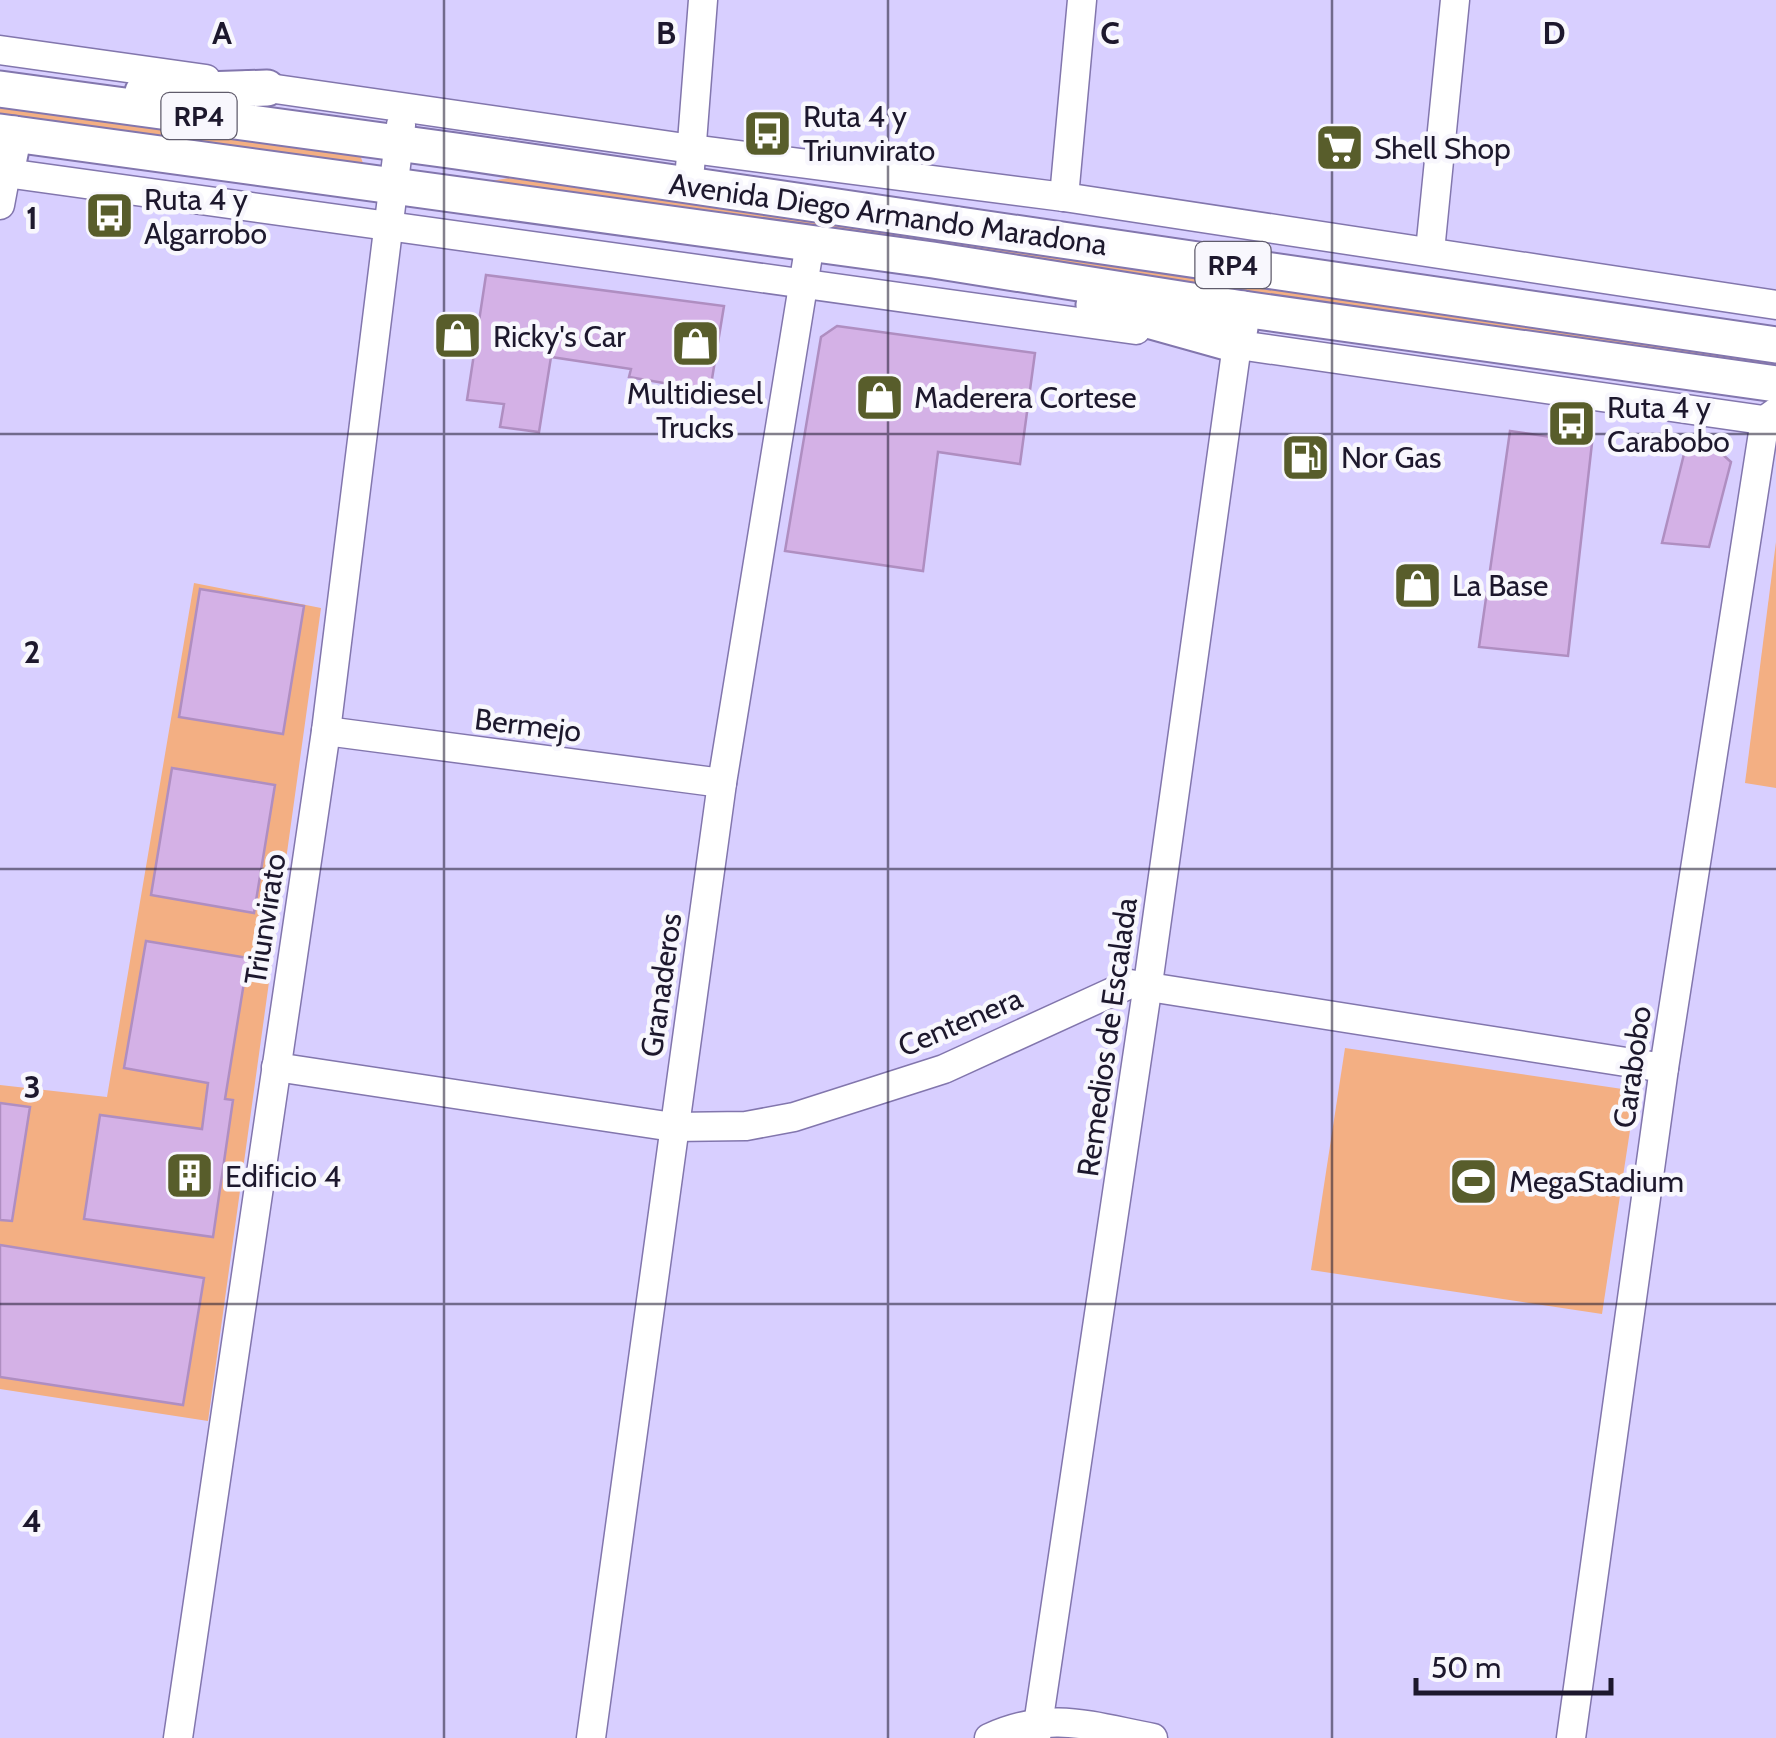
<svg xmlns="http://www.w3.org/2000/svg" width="1776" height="1738" viewBox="0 0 1776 1738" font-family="Cabin,sans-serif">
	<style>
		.green { fill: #f3af83 }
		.building { fill: #d4b1e6; stroke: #af8ec1; stroke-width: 2.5 }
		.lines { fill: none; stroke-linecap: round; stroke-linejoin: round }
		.minor-casing { stroke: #8276ad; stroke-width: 31 }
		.major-casing { stroke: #8276ad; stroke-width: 39 }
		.minor { stroke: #fff; stroke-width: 28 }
		.major { stroke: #fff; stroke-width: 35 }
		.grid { fill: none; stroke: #1d182d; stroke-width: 2.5; stroke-opacity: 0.55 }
		.labels { text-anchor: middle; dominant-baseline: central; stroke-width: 9; stroke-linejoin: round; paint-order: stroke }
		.shield { fill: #f8f7fd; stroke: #5f5b6b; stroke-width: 2.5 }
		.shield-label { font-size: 28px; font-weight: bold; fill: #1d182d }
		.poi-label { font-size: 30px; fill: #1d182d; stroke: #f8f7fd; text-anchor: start }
		.street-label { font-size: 30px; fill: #1d182d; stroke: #f8f7fd }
		.grid-label { font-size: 32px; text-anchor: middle; font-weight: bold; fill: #1d182d; stroke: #f8f7fd; stroke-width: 9; stroke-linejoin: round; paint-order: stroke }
	</style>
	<rect width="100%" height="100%" fill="#d8cfff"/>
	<g class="green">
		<polygon points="0,103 360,155 363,163 358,167 0,114"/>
		<polygon points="509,178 1776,359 1776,366 473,184"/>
		<polygon points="1776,542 1776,788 1745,783"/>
		<polygon points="194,583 321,608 208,1421 0,1389 0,1085 107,1097"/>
		<polygon points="1345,1048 1636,1091 1602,1314 1311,1270"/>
	</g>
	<g class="building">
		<polygon points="486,275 724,306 710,391 629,377 631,369 551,357 539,432 500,427 504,404 467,400"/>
		<polygon points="837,326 1035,353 1020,464 938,452 923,571 785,551 821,337"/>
		<polygon points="1510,431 1592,443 1568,656 1479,647"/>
		<polygon points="1685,450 1720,452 1731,462 1709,547 1662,543"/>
		<polygon points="200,589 304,606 283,734 179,717"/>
		<polygon points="172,768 275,785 254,913 151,895"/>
		<polygon points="146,941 248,958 225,1099 233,1100 213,1237 84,1219 100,1115 202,1129 208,1083 124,1068"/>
		<polygon points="0,1103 30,1107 12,1221 0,1220"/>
		<polygon points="0,1245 204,1278 183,1405 0,1377"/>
	</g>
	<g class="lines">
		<defs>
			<g id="minor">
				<polyline points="0,50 206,79"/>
				<polyline points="248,85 692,149 1064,197 1776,305"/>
				<polyline points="690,168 703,0"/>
				<polyline points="0,172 1136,330"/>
				<polyline points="1064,197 1082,0"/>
				<polyline points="0,205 6,173"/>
				<polyline points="1430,251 1455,0"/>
				<polyline points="1218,342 1776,422"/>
				<polyline points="326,731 722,783"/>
				<polyline points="276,1067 673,1127 746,1126 794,1117 944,1069 1130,984 1664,1068"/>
				<polyline points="178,1738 326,731 401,125"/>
				<polyline points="591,1738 722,783 810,243"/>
				<path d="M989 1738C1050 1710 1090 1726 1153 1738"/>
				<polyline points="1036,1738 1148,984 1237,345"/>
				<polyline points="1571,1738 1664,1068 1765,420 1776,412"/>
			</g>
			<g id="major">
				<polyline points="0,89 456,151 1776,345"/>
				<polyline points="143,92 267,88"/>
				<polyline points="0,132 933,260 1243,309 1776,384"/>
				<polyline points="6,173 14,134"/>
				<polyline points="1094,305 1237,345 1243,309"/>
			</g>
		</defs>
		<use href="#minor" class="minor-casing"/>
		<use href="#major" class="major-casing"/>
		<use href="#minor" class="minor"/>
		<use href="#major" class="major"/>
	</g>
	<path class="grid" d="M444 0V1738M888 0V1738M1332 0V1738M0 434H1776M0 869H1776M0 1304H1776"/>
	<defs>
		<symbol id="bus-square" viewBox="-11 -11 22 22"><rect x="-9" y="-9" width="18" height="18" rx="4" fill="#585d2b" stroke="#f8f7fd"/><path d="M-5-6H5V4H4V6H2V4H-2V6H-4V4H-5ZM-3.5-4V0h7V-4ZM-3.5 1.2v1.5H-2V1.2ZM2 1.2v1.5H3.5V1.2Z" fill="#fff"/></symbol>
		<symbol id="supermarket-square" viewBox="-11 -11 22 22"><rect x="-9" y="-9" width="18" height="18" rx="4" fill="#585d2b" stroke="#f8f7fd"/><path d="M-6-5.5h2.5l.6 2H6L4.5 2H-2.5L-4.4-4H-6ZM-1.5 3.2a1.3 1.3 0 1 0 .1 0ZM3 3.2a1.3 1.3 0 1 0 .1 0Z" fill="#fff"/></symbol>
		<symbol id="shop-square" viewBox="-11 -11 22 22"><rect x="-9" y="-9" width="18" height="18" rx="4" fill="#585d2b" stroke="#f8f7fd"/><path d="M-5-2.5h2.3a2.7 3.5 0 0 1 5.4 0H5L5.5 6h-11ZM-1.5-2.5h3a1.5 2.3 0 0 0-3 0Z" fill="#fff"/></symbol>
		<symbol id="fuel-square" viewBox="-11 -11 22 22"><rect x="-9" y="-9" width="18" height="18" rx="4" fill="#585d2b" stroke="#f8f7fd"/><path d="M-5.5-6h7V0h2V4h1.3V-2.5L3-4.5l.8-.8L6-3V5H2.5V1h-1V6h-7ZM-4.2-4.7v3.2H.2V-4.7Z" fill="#fff"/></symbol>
		<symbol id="building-square" viewBox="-11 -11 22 22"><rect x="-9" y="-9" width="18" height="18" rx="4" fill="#585d2b" stroke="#f8f7fd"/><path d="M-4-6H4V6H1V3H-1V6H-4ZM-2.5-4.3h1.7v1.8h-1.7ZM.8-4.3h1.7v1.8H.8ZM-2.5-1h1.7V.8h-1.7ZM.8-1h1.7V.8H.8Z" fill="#fff"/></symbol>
		<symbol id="stadium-square" viewBox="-11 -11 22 22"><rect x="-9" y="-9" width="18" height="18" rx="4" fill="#585d2b" stroke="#f8f7fd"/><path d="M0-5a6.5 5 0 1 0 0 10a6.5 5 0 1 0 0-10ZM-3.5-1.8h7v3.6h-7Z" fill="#fff"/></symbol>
	</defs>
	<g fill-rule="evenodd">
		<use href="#bus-square" x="740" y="106" width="55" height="55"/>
		<use href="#supermarket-square" x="1312" y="120" width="55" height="55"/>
		<use href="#bus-square" x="82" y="188" width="55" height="55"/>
		<use href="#shop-square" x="430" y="308" width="55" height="55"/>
		<use href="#shop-square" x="668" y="316" width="55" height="55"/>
		<use href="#shop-square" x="852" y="370" width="55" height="55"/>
		<use href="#bus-square" x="1544" y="396" width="55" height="55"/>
		<use href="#fuel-square" x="1278" y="430" width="55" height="55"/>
		<use href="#shop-square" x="1390" y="558" width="55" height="55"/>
		<use href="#building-square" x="162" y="1148" width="55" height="55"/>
		<use href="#stadium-square" x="1446" y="1154" width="55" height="55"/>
	</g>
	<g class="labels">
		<g class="shield">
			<rect x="161.5" y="93" width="75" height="46" rx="8"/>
			<rect x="1195.5" y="242" width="75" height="46" rx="8"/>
		</g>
		<g class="shield-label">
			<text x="199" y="116">RP4</text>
			<text x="1233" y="265">RP4</text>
		</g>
		<g class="poi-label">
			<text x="803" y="116">Ruta 4 y<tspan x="803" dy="34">Triunvirato</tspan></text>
			<text x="1374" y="148">Shell Shop</text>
			<text x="144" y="199">Ruta 4 y<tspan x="144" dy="34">Algarrobo</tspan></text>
			<text x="493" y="336">Ricky's Car</text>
			<text x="695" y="393" text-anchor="middle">Multidiesel<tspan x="695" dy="34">Trucks</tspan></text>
			<text x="914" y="397">Maderera Cortese</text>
			<text x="1607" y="407">Ruta 4 y<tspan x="1607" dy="34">Carabobo</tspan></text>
			<text x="1341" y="457">Nor Gas</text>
			<text x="1452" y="585">La Base</text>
			<text x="225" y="1176">Edificio 4</text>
			<text x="1509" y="1181">MegaStadium</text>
		</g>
		<g class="street-label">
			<text transform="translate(888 214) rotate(8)">Avenida Diego Armando Maradona</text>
			<text transform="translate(528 725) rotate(7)">Bermejo</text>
			<text transform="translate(265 919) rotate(-81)">Triunvirato</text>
			<text transform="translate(661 985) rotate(-82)">Granaderos</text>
			<text transform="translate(960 1022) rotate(-23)">Centenera</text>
			<text transform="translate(1107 1037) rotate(-82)">Remedios de Escalada</text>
			<text transform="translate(1632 1067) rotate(-82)">Carabobo</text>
		</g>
	</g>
	<g class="grid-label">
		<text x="222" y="44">A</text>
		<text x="666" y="44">B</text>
		<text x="1110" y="44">C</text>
		<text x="1554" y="44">D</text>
		<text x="32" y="229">1</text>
		<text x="32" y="663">2</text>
		<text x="32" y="1098">3</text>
		<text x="32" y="1532">4</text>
	</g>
	<path d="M1416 1678v15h195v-15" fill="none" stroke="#1d182d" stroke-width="5"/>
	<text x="1431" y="1678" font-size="30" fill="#1d182d" stroke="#f8f7fd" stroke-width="8" paint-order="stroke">50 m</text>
</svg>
